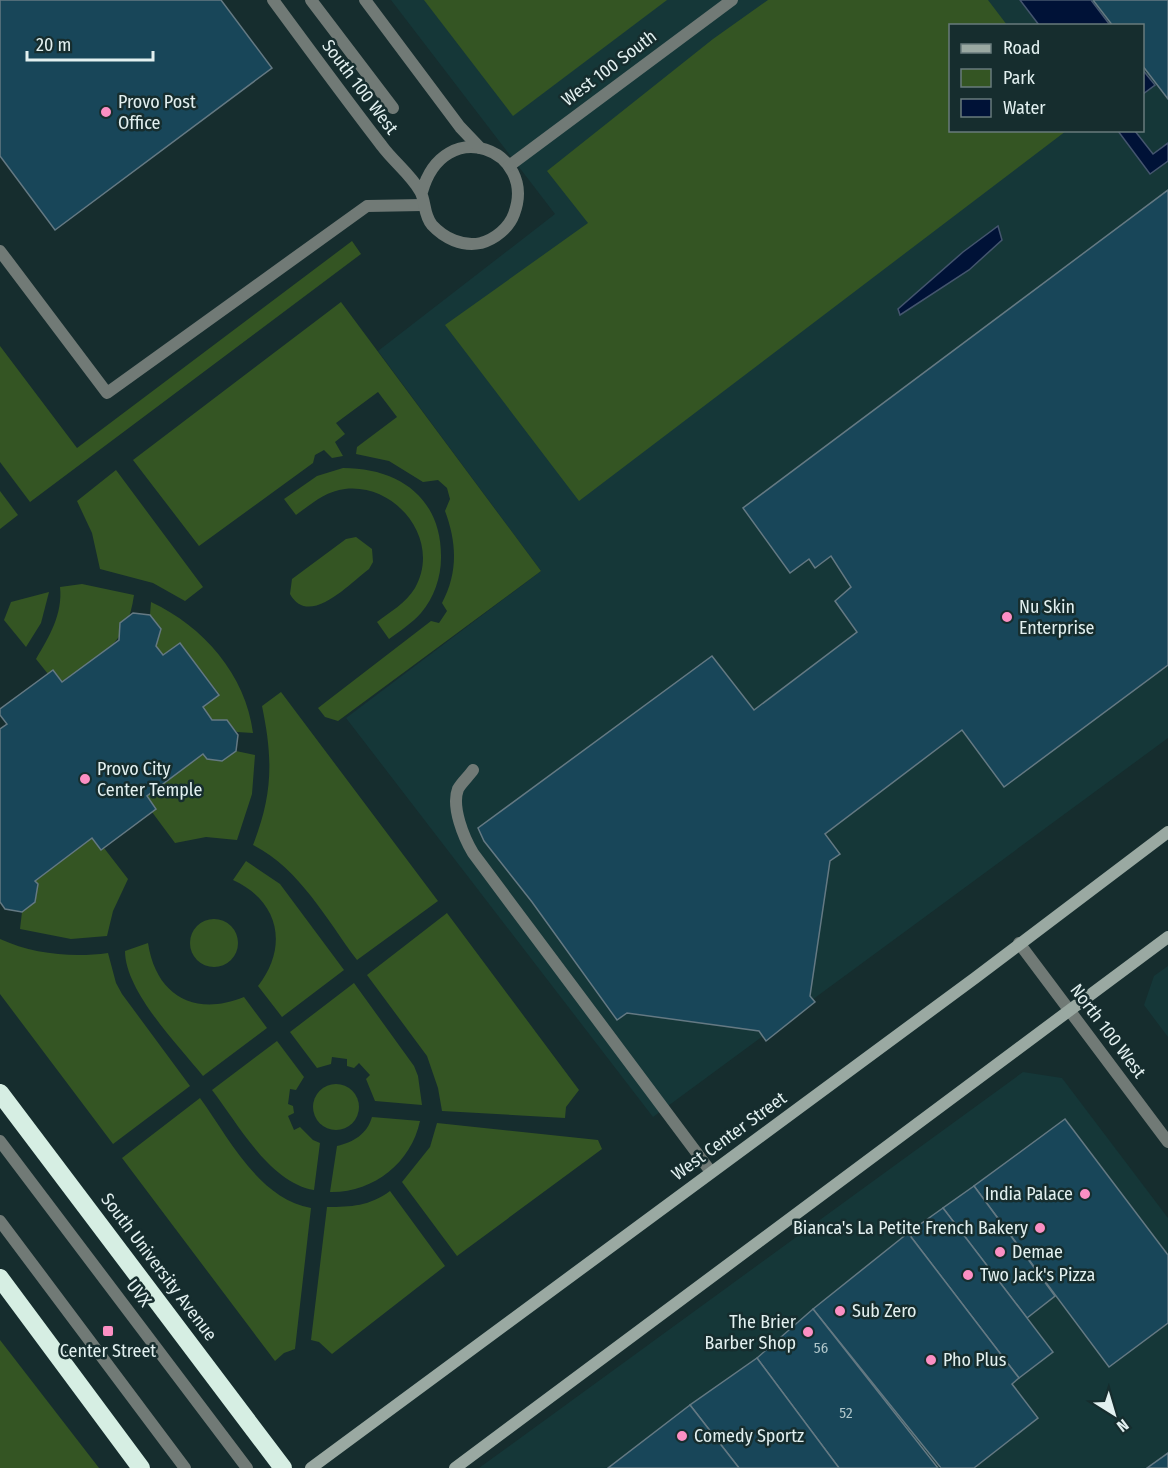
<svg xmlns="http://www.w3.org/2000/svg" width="1168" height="1468" viewBox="0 0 1168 1468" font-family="'Fira Sans Condensed',sans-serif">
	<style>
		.built { fill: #153738; fill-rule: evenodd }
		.green { fill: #345523 }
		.water { fill: #001237; stroke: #44556e; stroke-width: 1.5 }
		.building { fill: #184659; stroke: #647983; stroke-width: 1.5 }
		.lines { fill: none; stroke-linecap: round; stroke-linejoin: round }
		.lane { stroke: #717a76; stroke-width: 12 }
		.street { stroke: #717a76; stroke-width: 12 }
		.secondary { stroke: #9aa9a2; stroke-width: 12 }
		.highway { stroke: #d6eee3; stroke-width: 18 }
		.poi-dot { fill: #fc8fc3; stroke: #162d2e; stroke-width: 2 }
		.labels { text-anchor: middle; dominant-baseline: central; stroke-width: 5; stroke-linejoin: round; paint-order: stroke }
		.number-label { font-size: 15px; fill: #b0c6ca }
		.street-label { font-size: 18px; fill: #e2f0f0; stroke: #162d2e }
		.poi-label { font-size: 18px; fill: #e2f0f0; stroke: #162d2e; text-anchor: start }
	</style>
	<rect width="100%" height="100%" fill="#162d2e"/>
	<g class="built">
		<path d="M391 0H1168V738L653 1117 346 718 541 571 378 351 555 214ZM950 26H1142V130H950Z"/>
		<polygon points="1168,966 1168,1037 1144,1005 1154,976"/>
		<polygon points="1023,1072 1062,1078 1168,1218 1168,1468 479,1468"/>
	</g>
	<g class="green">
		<polygon points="424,0 667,0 513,116"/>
		<polygon points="768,0 988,0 1007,25 950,26 950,130 1066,131 579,501 445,325 588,223 547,171 713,39"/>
		<polygon points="352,241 361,254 30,502 0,462 0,346 77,448"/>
		<path d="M341 302 541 571 338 721 325 717 318 708 431 621 439 623 447 611 442 603C458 573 457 543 445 511L450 499 447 488 438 480 423 482 389 461 356 454 357 447 397 417 378 392 336 423 345 434 335 442 343 456 332 458 324 450 315 455 313 463 199 546 133 460Z"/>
		<path d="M343 468C399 468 442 498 441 558 441 577 434 598 421 613 412 623 400 631 389 639L377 622C390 612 406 603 415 588 442 540 396 483 345 489 326 491 311 504 296 515L284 499 317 476Z"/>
		<polygon points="116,470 203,587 185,601 153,583 100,569 92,533 77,501"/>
		<polygon points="0,491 18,515 0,529"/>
		<path d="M356 537 372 549 373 562 369 569C349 584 309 628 290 594L292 579 346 539Z"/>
		<path d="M82 584 134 595C127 646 101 654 62 682L53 670 48 674 36 659C49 637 63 614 60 587Z"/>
		<polygon points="49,592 41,623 26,647 4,620 11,602"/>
		<path d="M151 602C203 626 246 675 253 733L237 732 227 720H212L203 707 219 694 180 643 163 655 156 646 161 629 150 615Z"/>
		<path d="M281 692 438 901 357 960C327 920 299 868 253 845 273 794 273 759 262 706Z"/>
		<polygon points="236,751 255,755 252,794 237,840 206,837 175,843 152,812 156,809 147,796 203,754 207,759 222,761"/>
		<polygon points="92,838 101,850 104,848 128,879 113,911 107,936 71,939 20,929 22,912 35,902 38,884 35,881"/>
		<path d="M246 861 280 884 344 970 282 1017 258 986C289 946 279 901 233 880Z"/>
		<polygon points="447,913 579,1090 566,1107 565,1118 442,1111 438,1088 427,1056 367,975"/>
		<circle cx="214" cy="943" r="24"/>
		<path d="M0 939C33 954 72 958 108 953L116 983 122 994 190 1086 113 1144 0 994Z"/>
		<path d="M148 943C156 996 195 1017 244 997L267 1028 203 1076C178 1045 125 991 125 951Z"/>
		<polygon points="354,983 414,1066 418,1076 422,1105 375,1101 366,1079 370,1075 359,1063 354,1068 347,1066 347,1059 332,1057 331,1064 317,1068 290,1032"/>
		<path d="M277 1041 304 1077 296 1090 290 1089 288 1104 293 1106 294 1113 288 1116 294 1130 300 1127 313 1140 320 1143 314 1190C269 1182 239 1125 212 1090Z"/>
		<circle cx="336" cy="1107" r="23"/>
		<path d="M200 1098C229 1138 258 1198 311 1208L295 1349 284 1353 275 1361 122 1158Z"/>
		<path d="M372 1117 420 1121C411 1163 373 1193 330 1192L337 1146C354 1142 367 1134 372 1117Z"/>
		<polygon points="437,1123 598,1140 602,1149 457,1256 402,1182 430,1147"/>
		<path d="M390 1191 445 1266 332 1354 319 1342 311 1340 327 1207C351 1207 370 1206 390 1191Z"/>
		<polygon points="0,1340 99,1468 0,1468"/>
	</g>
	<g class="water">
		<polygon points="1020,0 1091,0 1110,25 1039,25"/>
		<polygon points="1142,69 1155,85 1143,94 1142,94"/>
		<polygon points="1118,131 1135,131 1153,154 1168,143 1168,161 1150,174"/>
		<polygon points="998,226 1002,240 969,270 900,315 898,309 963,252"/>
	</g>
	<g class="building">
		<polygon points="0,0 221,0 272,68 55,230 0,156"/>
		<polygon points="1093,0 1168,0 1168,99 1142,65 1142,26 1113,26"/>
		<polygon points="1168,190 1168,665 1004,787 962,730 825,834 840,854 830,861 810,996 815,1002 766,1041 759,1031 627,1013 617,1020 532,902 484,841 478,828 712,656 754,710 857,632 835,601 851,587 831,556 815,568 809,559 790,573 743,508"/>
		<polygon points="133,613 150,615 161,629 156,646 163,655 180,643 219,695 203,707 212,720 227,720 238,735 236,751 222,761 207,759 203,754 147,796 156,809 101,850 92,838 35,881 38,884 35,902 22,912 5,909 0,902 0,729 7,724 0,715 0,709 53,670 62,682 119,640 120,623"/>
		<polygon points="1065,1119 1168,1255 1168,1323 1109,1367 974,1186"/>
		<polygon points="974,1186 1055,1296 1027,1318 943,1208"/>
		<polygon points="943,1208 1053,1352 1019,1378 908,1233"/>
		<polygon points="908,1233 1019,1378 1012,1384 1038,1418 974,1468 941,1468 813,1309"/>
		<polygon points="813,1309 938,1468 839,1468 757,1358"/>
		<polygon points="757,1358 839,1468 739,1468 690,1405"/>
		<polygon points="690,1405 739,1468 608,1468"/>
		<polygon points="1168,1453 1168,1468 1147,1468"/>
	</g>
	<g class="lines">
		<g class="lane">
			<polyline points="311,0 393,108"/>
			<polyline points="0,251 107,393 367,206 422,205"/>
			<path d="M473 770C469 776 461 783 458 789 451 807 464 838 473 853L711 1172"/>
			<polyline points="0,1141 247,1468"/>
			<polyline points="0,1221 185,1468"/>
		</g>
		<g class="street">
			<path d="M273 0C309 49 345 98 382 146 393 161 411 175 420 191 426 201 423 214 432 225 444 238 462 247 481 243 495 239 509 228 514 214 538 150 444 113 422 192"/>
			<polyline points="365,0 460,127 480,148"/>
			<polyline points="509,166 732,0"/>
			<polyline points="1019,943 1168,1142"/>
		</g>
		<g class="secondary">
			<polyline points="311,1468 975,978 1168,832"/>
			<polyline points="455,1468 1168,937"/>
		</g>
		<g class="highway">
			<polyline points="0,1093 283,1468"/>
			<polyline points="0,1278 141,1468"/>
		</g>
	</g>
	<g class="poi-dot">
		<circle cx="106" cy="112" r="6"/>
		<circle cx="1007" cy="617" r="6"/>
		<circle cx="85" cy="779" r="6"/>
		<circle cx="1085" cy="1194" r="6"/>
		<circle cx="1040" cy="1228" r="6"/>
		<circle cx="1000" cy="1252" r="6"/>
		<circle cx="968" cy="1275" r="6"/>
		<circle cx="840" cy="1311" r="6"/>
		<rect x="102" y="1325" width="12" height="12" rx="3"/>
		<circle cx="808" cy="1332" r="6"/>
		<circle cx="931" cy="1360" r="6"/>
		<circle cx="682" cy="1436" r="6"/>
	</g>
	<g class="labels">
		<g class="number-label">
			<text x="821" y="1348">56</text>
			<text x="846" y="1413">52</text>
		</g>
		<g class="street-label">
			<text transform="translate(609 68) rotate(-37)">West 100 South</text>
			<text transform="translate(360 87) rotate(53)">South 100 West</text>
			<text transform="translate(1108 1031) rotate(53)">North 100 West</text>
			<text transform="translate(729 1136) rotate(-36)">West Center Street</text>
			<text transform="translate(159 1267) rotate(53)">South University Avenue</text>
			<text transform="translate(139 1293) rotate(53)">UVX</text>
		</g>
		<g class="poi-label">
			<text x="118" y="102">Provo Post<tspan x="118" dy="21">Office</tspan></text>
			<text x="1019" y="607">Nu Skin<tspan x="1019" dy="21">Enterprise</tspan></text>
			<text x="97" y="769">Provo City<tspan x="97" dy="21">Center Temple</tspan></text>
			<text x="1073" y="1194" text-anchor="end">India Palace</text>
			<text x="1028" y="1228" text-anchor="end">Bianca's La Petite French Bakery</text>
			<text x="1012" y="1252">Demae</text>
			<text x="980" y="1275">Two Jack's Pizza</text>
			<text x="852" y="1311">Sub Zero</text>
			<text x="796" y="1322" text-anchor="end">The Brier<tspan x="796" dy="21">Barber Shop</tspan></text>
			<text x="108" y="1351" text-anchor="middle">Center Street</text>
			<text x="943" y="1360">Pho Plus</text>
			<text x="694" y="1436">Comedy Sportz</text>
		</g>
	</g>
	<rect x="949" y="24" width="195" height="108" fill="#162d2e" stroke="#687b7c" stroke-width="1.5"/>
	<rect x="961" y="44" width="30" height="9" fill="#9aa9a2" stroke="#687b7c" stroke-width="1.5"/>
	<text x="1003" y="54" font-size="18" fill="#e2f0f0">Road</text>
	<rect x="961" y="69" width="30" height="18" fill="#345523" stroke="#687b7c" stroke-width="1.5"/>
	<text x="1003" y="84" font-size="18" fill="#e2f0f0">Park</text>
	<rect x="961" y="99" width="30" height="18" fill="#001237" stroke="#687b7c" stroke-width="1.5"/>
	<text x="1003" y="114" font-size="18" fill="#e2f0f0">Water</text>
	<g transform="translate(1114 1414) rotate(143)" stroke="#162d2e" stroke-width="4.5" paint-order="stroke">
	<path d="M0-4.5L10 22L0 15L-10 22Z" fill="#e2f0f0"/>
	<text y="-9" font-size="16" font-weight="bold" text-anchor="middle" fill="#e2f0f0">N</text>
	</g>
	<path d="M27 51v9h126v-9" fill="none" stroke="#e2f0f0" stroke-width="3"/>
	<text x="36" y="51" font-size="18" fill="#e2f0f0" stroke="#162d2e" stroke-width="4.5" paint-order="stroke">20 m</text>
</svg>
